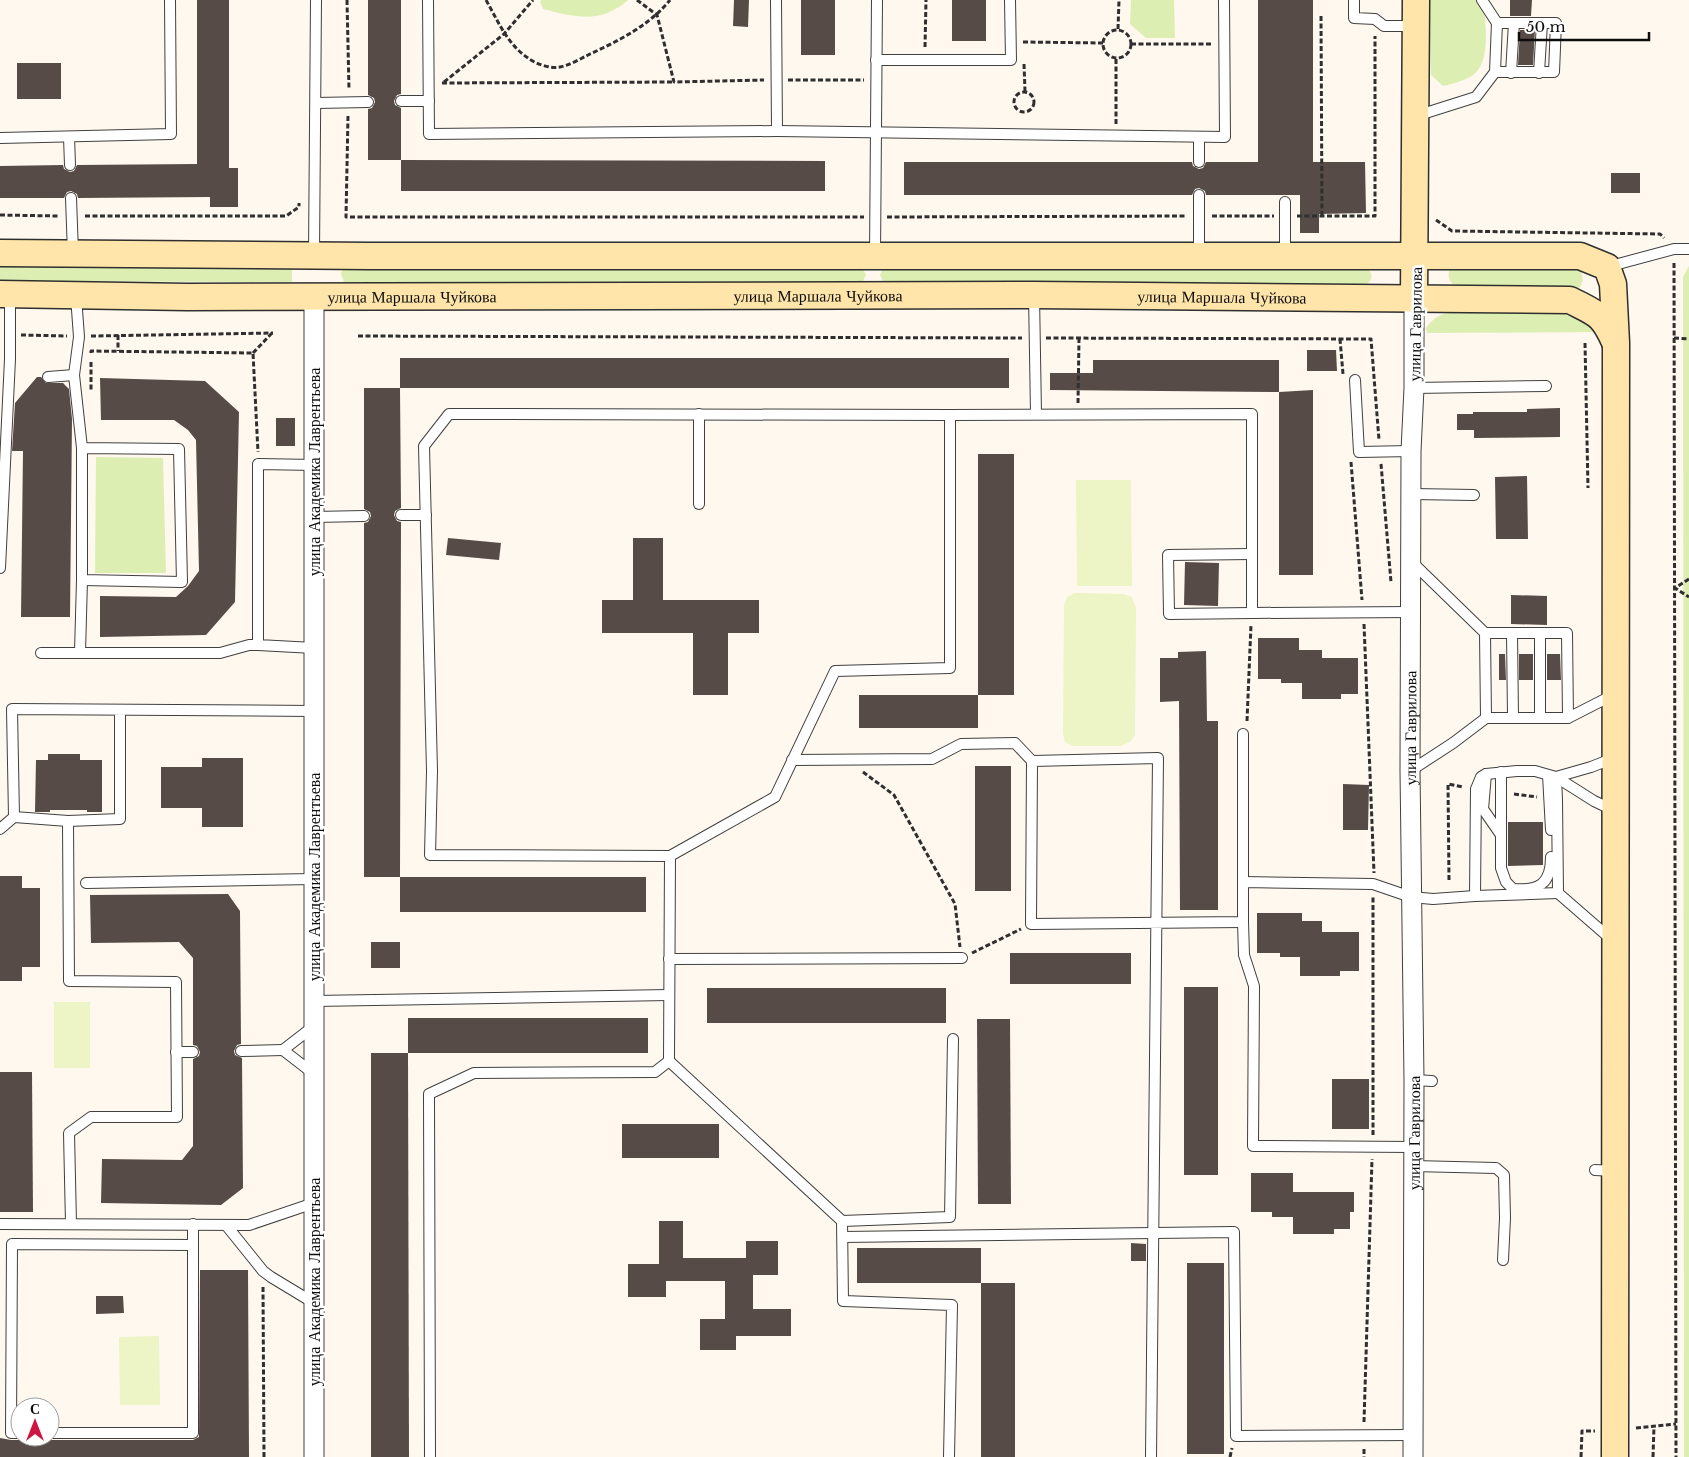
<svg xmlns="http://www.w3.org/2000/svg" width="1689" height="1457" viewBox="0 0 1689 1457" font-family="'Libre Baskerville',serif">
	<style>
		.green { fill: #ddeeb3 }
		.pitch { fill: #edf4c5 }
		.building { fill: #574b48 }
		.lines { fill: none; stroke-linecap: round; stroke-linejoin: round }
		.lane-casing { stroke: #404040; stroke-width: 12 }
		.street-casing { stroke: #404040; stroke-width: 21 }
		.secondary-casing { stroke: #2f2f2f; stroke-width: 29 }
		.path { stroke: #2f2f2f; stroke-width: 3; stroke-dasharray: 5 2.5; stroke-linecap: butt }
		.lane { stroke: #fff; stroke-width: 10 }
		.street { stroke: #fff; stroke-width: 19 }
		.secondary { stroke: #ffe5a9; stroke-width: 26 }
		.labels { text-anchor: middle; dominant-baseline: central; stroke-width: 5; stroke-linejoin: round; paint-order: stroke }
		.street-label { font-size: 16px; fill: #0d0d0d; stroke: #fff }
	</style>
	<rect width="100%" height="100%" fill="#fff8ee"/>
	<g class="green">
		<path d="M542 0H628C624 3 620 7 615 9 592 23 567 15 543 9L540 1Z"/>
		<polygon points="1131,0 1174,0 1175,38 1146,38 1130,24"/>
		<path d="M1429 0H1483C1485 20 1492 62 1473 75 1464 81 1452 84 1443 86L1431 75Z"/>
		<polygon points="0,265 292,265 292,282 0,281"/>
		<path d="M1366 266C1372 272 1374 279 1367 284H884L880 275 883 268Z"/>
		<path d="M1455 266H1573L1581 271 1583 280 1580 287 1575 290 1455 286C1449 281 1448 277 1449 270Z"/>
		<polygon points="1689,266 1689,1457 1684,1457 1683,277"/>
		<polygon points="343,267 862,268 866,275 862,283 344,282 341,274"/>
		<path d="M1470 311H1568L1596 328 1595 332 1427 333 1426 328C1439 310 1450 313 1470 311Z"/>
		<polygon points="96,457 163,458 166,573 95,573"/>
	</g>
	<g class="pitch">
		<polygon points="1076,480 1131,480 1132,586 1077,586"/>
		<polygon points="1075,593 1123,594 1132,597 1136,608 1135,735 1130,742 1120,746 1073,746 1065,742 1063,733 1064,605 1067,597"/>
		<rect x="54" y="1002" width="36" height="66"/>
		<polygon points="159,1336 160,1405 120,1405 119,1337"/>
	</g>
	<g class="building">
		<polygon points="197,0 229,0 229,168 238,168 238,207 210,207 210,197 78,198 77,194 71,191 67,192 64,198 0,198 0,166 63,165 64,169 70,172 74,171 77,165 197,164"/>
		<polygon points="368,0 401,0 401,94 397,95 394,101 395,105 401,108 401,160 368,160 368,109 372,108 375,102 374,98 368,95"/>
		<polygon points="734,0 749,0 748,27 733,26"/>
		<rect x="801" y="0" width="34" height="55"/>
		<rect x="952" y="0" width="34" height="41"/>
		<polygon points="1258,0 1313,0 1313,162 1365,162 1366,213 1319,214 1319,233 1300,233 1300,195 1206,195 1205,191 1199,188 1195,189 1192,195 904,195 904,162 1192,162 1193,166 1199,169 1203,168 1206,162 1258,162"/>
		<polygon points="1510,0 1532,0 1531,16 1510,16"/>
		<polygon points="1520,30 1535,30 1533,65 1518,65"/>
		<rect x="17" y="63" width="44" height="36"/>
		<polygon points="401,160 825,161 825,191 401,191"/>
		<rect x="1611" y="173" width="29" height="20"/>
		<polygon points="1307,350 1336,350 1337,371 1307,371"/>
		<rect x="400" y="358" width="609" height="30"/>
		<polygon points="1093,360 1279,360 1279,392 1050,390 1050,373 1093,373"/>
		<polygon points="37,377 41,377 46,383 63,383 69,389 72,419 70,617 21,617 23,451 12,451 15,403"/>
		<polygon points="100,378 205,381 239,412 235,602 206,635 100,637 100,596 176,597 188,586 199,571 196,440 188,430 174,420 101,420"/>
		<polygon points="364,388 400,388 401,508 395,511 394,515 397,521 401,522 400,877 364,877 364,523 368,522 371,516 370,512 364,509"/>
		<polygon points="1313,390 1313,575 1279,575 1279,392"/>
		<polygon points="1560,408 1560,437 1474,438 1474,430 1457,430 1457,414 1473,414 1473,412 1527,412 1527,409"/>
		<rect x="276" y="418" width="19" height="28"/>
		<rect x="978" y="454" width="36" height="241"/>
		<polygon points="1527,476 1528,539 1496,539 1495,477"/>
		<polygon points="448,538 501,543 499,560 446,555"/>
		<polygon points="633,538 663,538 663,600 759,600 759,633 728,633 728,695 693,695 693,633 602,633 602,600 633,600"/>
		<polygon points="1185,562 1219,563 1218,606 1184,605"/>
		<polygon points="1511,595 1547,596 1547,625 1511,624"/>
		<polygon points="1258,638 1299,638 1299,650 1322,650 1322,658 1358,658 1358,694 1341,694 1341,699 1302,699 1302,683 1281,683 1281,679 1258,679"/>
		<polygon points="1206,651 1207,721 1218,721 1218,910 1180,910 1179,701 1160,702 1160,658 1178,658 1178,652"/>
		<polygon points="1499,654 1505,654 1506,680 1499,680"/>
		<rect x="1519" y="654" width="14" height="26"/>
		<polygon points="1547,654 1560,654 1561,680 1547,680"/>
		<rect x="859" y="695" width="119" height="33"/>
		<polygon points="48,754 80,754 80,760 102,760 102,812 87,812 87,810 50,810 50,812 35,812 36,760 48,760"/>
		<polygon points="202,758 243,758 243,827 202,827 202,808 161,808 161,767 202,767"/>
		<rect x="975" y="766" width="36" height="125"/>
		<polygon points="1343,784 1369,785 1368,830 1343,830"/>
		<polygon points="1508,822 1543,822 1543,865 1508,866"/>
		<polygon points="0,876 22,876 22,888 40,888 40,967 22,967 22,981 0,981"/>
		<rect x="400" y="877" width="246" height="35"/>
		<polygon points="228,894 240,911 241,1044 237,1045 234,1051 235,1055 242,1058 243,1188 221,1205 101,1203 102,1159 182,1160 193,1146 193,1059 199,1056 200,1052 197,1046 193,1045 193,958 179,942 91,943 90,895"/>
		<polygon points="1257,913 1302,913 1302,921 1322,921 1322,932 1359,932 1359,971 1340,971 1340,976 1300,976 1300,957 1280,957 1280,953 1257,953"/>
		<rect x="371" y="942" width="29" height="26"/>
		<rect x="1010" y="953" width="121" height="31"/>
		<rect x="1184" y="987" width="34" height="188"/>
		<rect x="707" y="988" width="239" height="35"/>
		<rect x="408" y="1018" width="240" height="35"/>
		<polygon points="977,1019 1010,1019 1011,1204 978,1204"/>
		<polygon points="371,1053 408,1053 409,1457 371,1457"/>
		<polygon points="0,1072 32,1072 33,1212 0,1212"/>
		<rect x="1332" y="1079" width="37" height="50"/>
		<rect x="622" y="1124" width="97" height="34"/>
		<polygon points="1251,1173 1293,1173 1293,1192 1354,1192 1354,1212 1350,1212 1350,1229 1334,1229 1334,1234 1293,1234 1293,1217 1272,1217 1272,1212 1251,1212"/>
		<polygon points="659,1221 683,1221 683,1258 746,1258 746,1241 778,1241 778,1275 753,1275 753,1309 791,1309 791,1336 736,1336 736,1350 700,1350 700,1319 725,1319 725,1281 666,1281 666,1297 628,1297 628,1264 659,1264"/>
		<polygon points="1131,1243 1146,1244 1146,1261 1131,1261"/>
		<rect x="857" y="1248" width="124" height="35"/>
		<rect x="1187" y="1263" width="37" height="191"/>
		<polygon points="200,1270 248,1270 249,1457 0,1457 0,1438 11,1440 20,1440 25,1438 45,1438 50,1440 193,1440 199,1437"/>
		<rect x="981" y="1283" width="34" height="174"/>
		<polygon points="96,1296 123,1296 124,1313 96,1314"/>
	</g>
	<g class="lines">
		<defs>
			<g id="lane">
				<polyline points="428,0 429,134 777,131 1225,137 1224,0"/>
				<polyline points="776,0 777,131"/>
				<polyline points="1354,0 1354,18 1375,19 1384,26 1415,26"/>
				<polyline points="876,60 1011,60 1010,0"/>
				<polyline points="1495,72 1554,72 1556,23 1497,23"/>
				<polyline points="1511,73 1514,23"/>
				<polyline points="1539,73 1542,23"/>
				<polyline points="401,101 429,101"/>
				<polyline points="316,103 368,102"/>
				<polyline points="1416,116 1476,97 1495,72 1497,23 1482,0"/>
				<polyline points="69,137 70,165"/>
				<polyline points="1199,137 1199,162"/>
				<polyline points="0,138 171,134 170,0"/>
				<polyline points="1199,195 1199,256"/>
				<polyline points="71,198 73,253"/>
				<polyline points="1285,202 1285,256"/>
				<polyline points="314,254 316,0"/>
				<polyline points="875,256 877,0"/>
				<polyline points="1607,267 1674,249 1689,249"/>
				<polyline points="1034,295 1036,414"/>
				<polyline points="76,296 79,337 74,375 82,448 82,580 182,582 179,449 82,448"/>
				<polyline points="48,377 74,375"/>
				<polyline points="1355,380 1359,452 1411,451"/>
				<polyline points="1414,388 1546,386"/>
				<polyline points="699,414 699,504"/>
				<polyline points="1412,494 1474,495"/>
				<polyline points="401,515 426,515"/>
				<polyline points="314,517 364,516"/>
				<polyline points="1412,562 1485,633 1486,718"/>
				<polyline points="0,568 10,359 10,295"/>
				<polyline points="1252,613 1169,614 1168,555 1252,554"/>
				<polyline points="1485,633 1567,633 1568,718"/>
				<polyline points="1512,633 1513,718"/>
				<polyline points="1540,633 1540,718"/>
				<polyline points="314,648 258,645 258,464 315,465"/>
				<polyline points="80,652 82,580"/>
				<polyline points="41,653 220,653 249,645 258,645"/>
				<polyline points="120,710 120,819 68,821 14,817 12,709 314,711"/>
				<polyline points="792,760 932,759 961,744 1015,743 1032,761"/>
				<polyline points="1410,771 1453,743 1486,718 1568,718 1615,694"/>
				<polygon points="1517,771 1535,771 1556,777 1557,800 1558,893 1475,896 1476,789 1481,777 1486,774"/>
				<path d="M1501 772V868L1506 882 1513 889C1539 891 1551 884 1551 857"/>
				<polyline points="1486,774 1483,809 1501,835"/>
				<polyline points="1548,775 1551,830"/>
				<polyline points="1613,810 1594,801 1556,777 1591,767 1614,758"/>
				<polyline points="68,821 69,981 176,982 177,1117 91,1117 69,1133 71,1224"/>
				<polyline points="0,829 14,817"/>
				<polyline points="670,856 430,855 432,771 424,446 449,414 950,415 1252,414 1252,613 1411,612"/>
				<polyline points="1243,882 1243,734"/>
				<polyline points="86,883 314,879"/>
				<polyline points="1558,893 1612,940"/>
				<polyline points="1243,922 1244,955 1254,986 1253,1146 1413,1147"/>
				<polyline points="669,959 962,958"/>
				<polyline points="314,1001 669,995"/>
				<polyline points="314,1026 283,1050 314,1074"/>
				<polyline points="241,1051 283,1050"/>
				<polyline points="176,1052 193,1052"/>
				<polyline points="669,1061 842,1221 950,1217 953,1039"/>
				<polyline points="1414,1080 1432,1081"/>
				<polyline points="1413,1166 1496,1168 1504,1175 1505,1218 1503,1260"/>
				<polyline points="1595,1170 1614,1171"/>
				<polyline points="842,1221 843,1301 952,1305 949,1457"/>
				<polyline points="0,1224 249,1225 314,1203"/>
				<polyline points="226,1225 263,1271 271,1277 314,1303"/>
				<polyline points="843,1237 1234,1232 1236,1436 1413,1435"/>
				<polyline points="20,1433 11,1433 12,1244 193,1245"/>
				<polyline points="50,1433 193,1433 193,1224"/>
				<polyline points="430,1457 429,1094 474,1073 655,1072 669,1061 670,856 775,797 835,671 950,668 950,415"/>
				<polyline points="1151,1457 1158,758 1032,761 1031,924 1243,922 1243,882 1373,884 1411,897 1433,899 1475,896"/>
			</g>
			<g id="street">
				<polyline points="314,1457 314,297"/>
				<path id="s1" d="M1413 1457 1414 1080 1410 771 1411 451 1414 388V298"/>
			</g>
			<g id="secondary">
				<polyline points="0,253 370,256 1580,256 1607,267 1613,284 1616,343 1615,1457"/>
				<path id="s2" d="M0 294 187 297 1034 295 1570 300C1597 314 1602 313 1615 342"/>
				<polyline points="1414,298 1416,0"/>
			</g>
		</defs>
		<use href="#lane" class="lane-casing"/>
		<use href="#street" class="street-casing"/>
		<use href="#secondary" class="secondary-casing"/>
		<g class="path">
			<polyline points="347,0 349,90"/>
			<path d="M486 0C498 21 507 44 528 58 536 64 550 69 560 67 570 65 580 59 588 55 618 41 649 26 670 0"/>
			<polyline points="637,0 657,15 674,82 764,80"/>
			<polyline points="1321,16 1322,216"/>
			<polyline points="1118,29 1119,0"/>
			<circle cx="1117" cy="44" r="14"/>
			<polyline points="1023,42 1103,43"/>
			<polyline points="1131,44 1213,44"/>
			<polyline points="925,47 926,0"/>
			<polyline points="1024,64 1025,91"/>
			<polyline points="788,80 864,80"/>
			<polyline points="444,82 504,34 533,0"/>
			<polyline points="442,83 674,82"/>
			<circle cx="1024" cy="102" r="10"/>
			<polyline points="348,116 346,217 864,217"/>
			<polyline points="1116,124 1116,58"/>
			<polyline points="0,215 58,216"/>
			<polyline points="85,216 286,216 299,207 299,203"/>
			<polyline points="1212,216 1274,216"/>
			<polyline points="1297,216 1375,216 1375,36"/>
			<polyline points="887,217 1186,216"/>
			<polyline points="1436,220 1452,231 1660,234 1664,238"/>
			<polyline points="1674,263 1676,1457"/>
			<polyline points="21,335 67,336"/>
			<polyline points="118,335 118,351"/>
			<polyline points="91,336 273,333"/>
			<polyline points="358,336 1022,338"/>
			<polyline points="1046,338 1371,339 1379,440"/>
			<polyline points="1674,338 1689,339"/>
			<polyline points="1340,339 1343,374"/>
			<polyline points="1585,343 1588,488"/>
			<polyline points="91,353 91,351 253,353 258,452"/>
			<polyline points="253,353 272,333"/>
			<polyline points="91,362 91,390"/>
			<polyline points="1078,403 1079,338"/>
			<polyline points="1351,462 1362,600"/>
			<polyline points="1381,464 1391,582"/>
			<polyline points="1689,579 1675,588 1689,597"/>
			<polyline points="1364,624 1374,873"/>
			<polyline points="1247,721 1251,625"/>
			<polyline points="863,772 894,795 955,904 960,947"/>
			<polyline points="1514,794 1537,797"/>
			<polyline points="1449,880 1448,784 1463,787"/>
			<polyline points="972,953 1021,929"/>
			<polyline points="1373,1135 1373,896"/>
			<polyline points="263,1287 264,1457"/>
			<polyline points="1364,1422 1372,1159"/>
			<polyline points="1636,1428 1676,1424"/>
			<polyline points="1364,1449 1364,1457"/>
			<polyline points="1230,1457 1232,1448"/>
			<polyline points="1581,1457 1582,1431 1595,1431"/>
			<polyline points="1653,1457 1654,1426"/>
		</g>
		<use href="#lane" class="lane"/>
		<use href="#street" class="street"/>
		<use href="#secondary" class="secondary"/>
	</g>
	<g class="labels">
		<g class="street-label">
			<text stroke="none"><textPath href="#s2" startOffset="818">улица Маршала Чуйкова</textPath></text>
			<text stroke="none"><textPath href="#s2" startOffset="1222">улица Маршала Чуйкова</textPath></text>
			<text stroke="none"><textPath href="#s2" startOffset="412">улица Маршала Чуйкова</textPath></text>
			<text transform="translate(1415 324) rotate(-89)">улица Гаврилова</text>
			<text transform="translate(314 472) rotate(-90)">улица Академика Лаврентьева</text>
			<text stroke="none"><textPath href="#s1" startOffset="729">улица Гаврилова</textPath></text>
			<text transform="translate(314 877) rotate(-90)">улица Академика Лаврентьева</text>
			<text stroke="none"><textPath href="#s1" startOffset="324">улица Гаврилова</textPath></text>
			<text transform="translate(314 1282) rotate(-90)">улица Академика Лаврентьева</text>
		</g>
	</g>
	<g transform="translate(35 1422)"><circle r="24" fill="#ffffff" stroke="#9e9e9e"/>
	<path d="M0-4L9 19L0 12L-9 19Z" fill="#cc1742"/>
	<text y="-8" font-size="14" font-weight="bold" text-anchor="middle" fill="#0d0d0d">С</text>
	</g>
	<path d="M1519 32v8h130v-8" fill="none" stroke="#0d0d0d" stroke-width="2.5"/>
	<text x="1526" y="32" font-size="15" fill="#0d0d0d" stroke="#ffffff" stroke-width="4" paint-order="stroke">50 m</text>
</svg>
